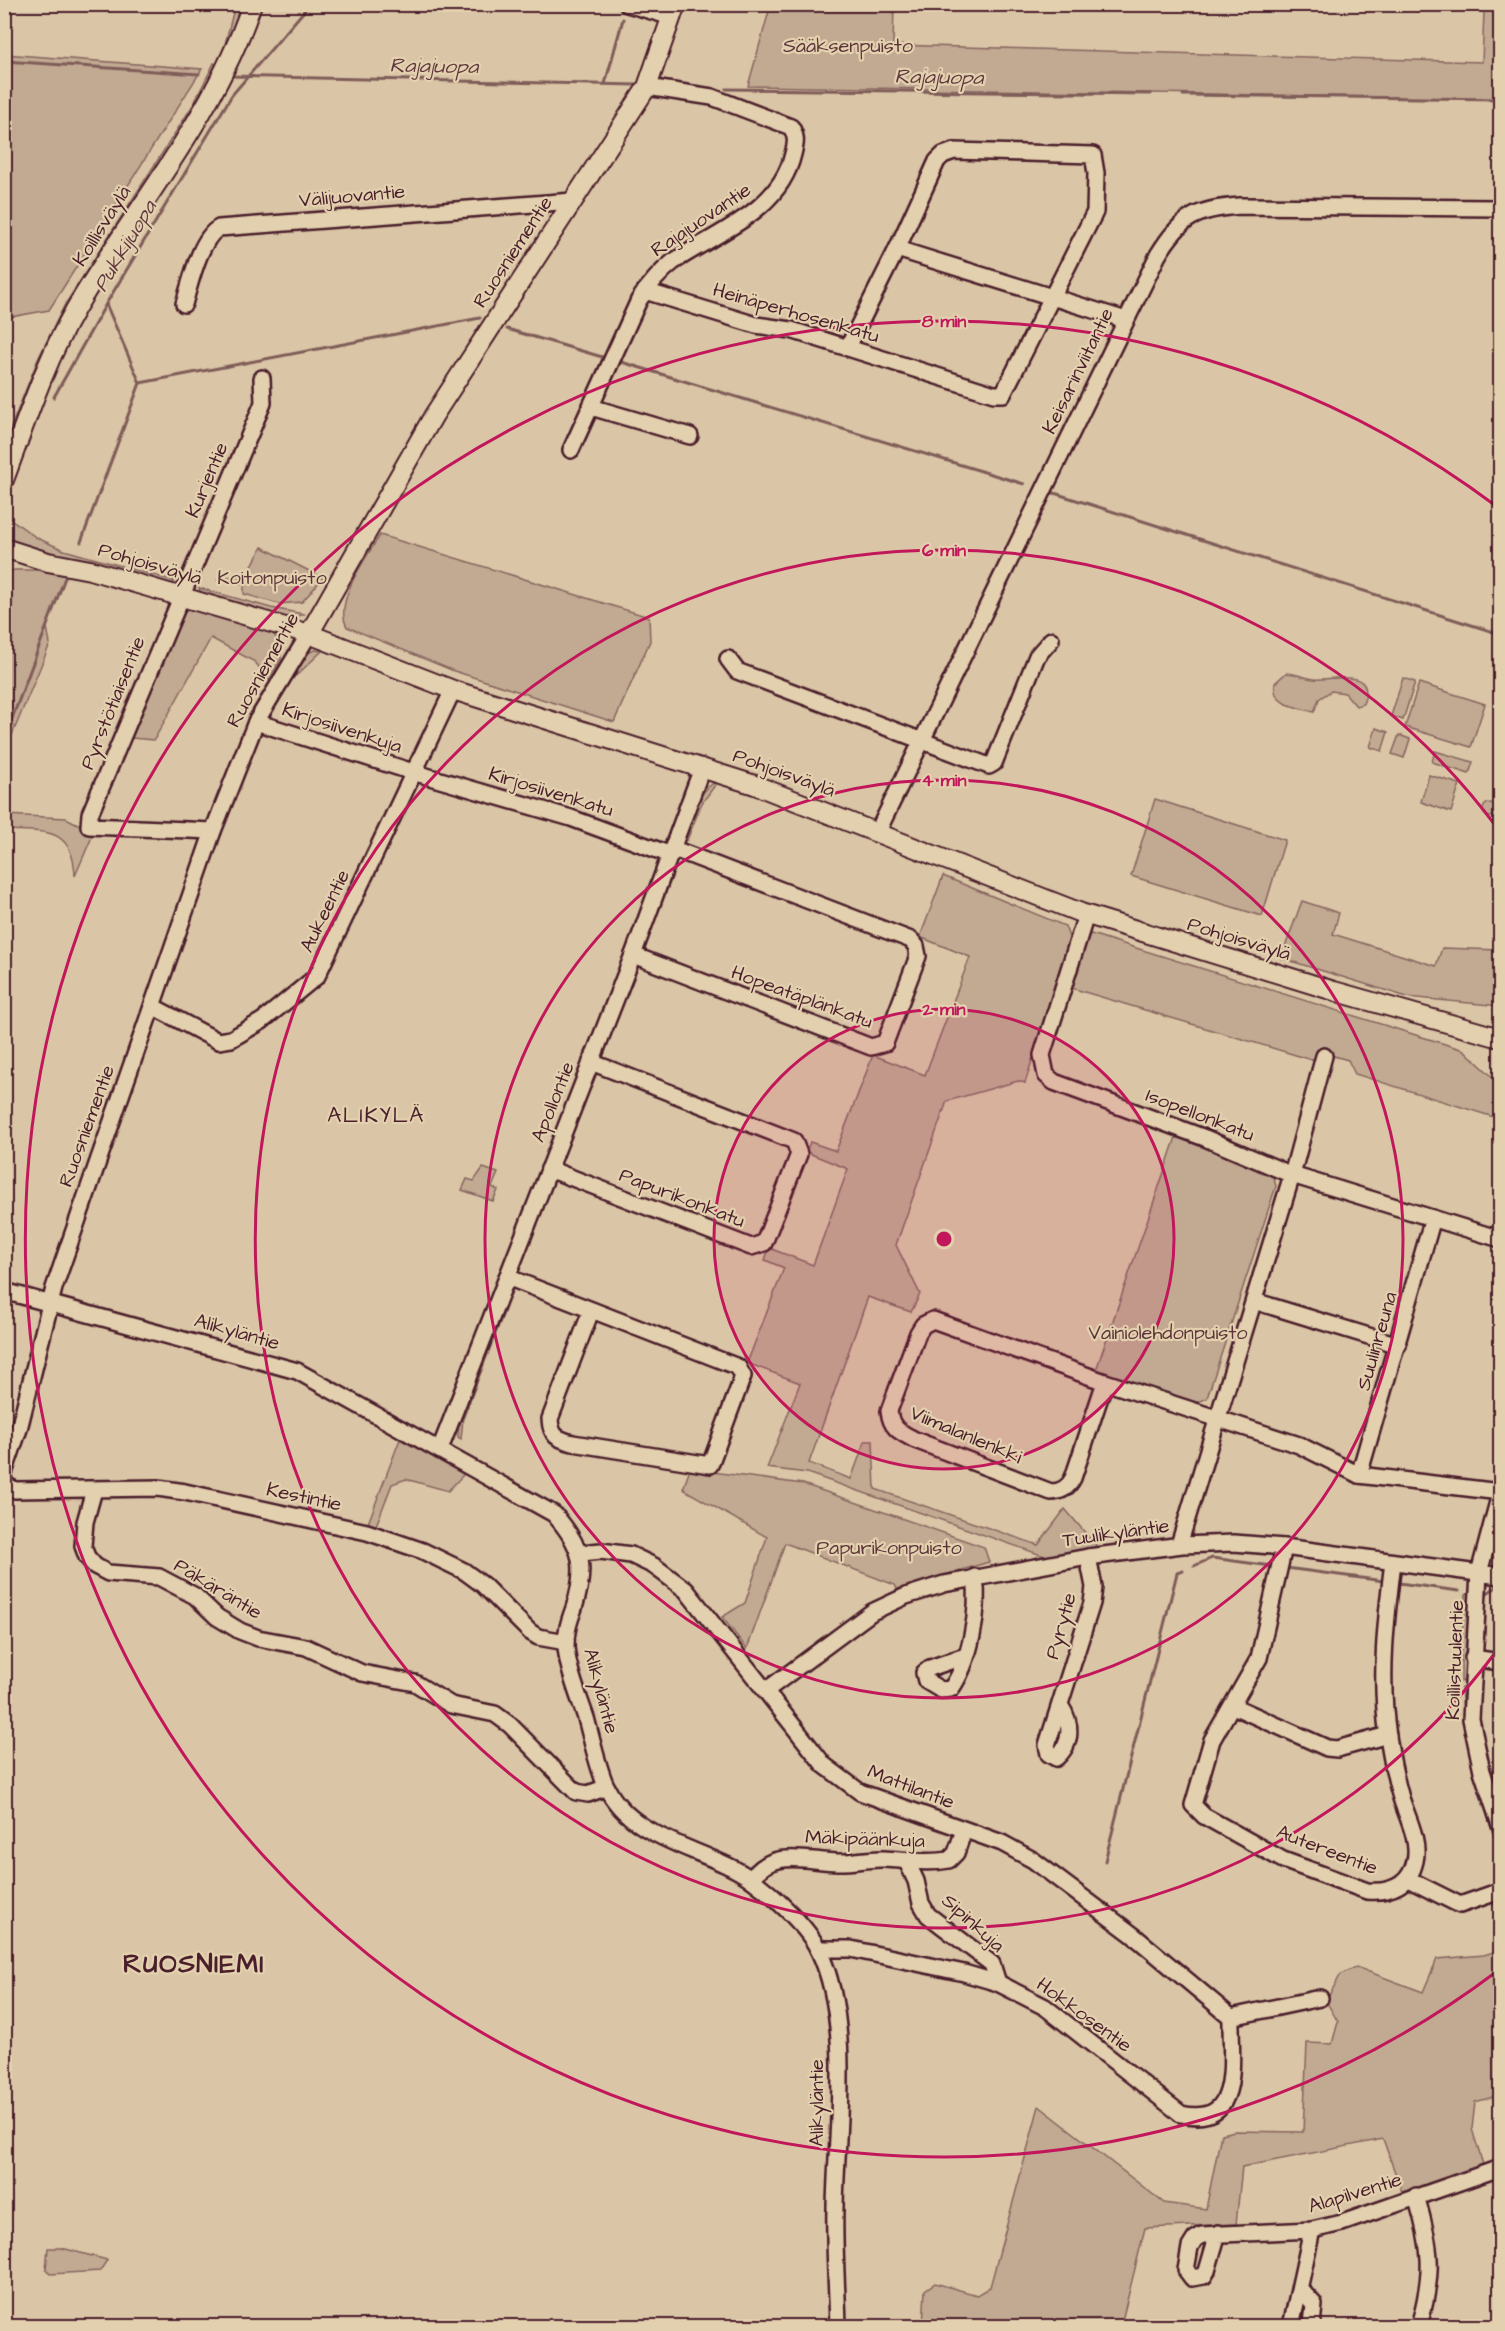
<svg xmlns="http://www.w3.org/2000/svg" width="1505" height="2331" viewBox="0 0 1505 2331" font-family="'Architects Daughter',sans-serif">
	<style>
		.green { fill: #c2aa92; stroke: #86645e; stroke-width: 1.5 }
		.lines { fill: none; stroke-linecap: round; stroke-linejoin: round }
		.stream { stroke: #7f5c59; stroke-width: 3 }
		.minor-casing { stroke: #4a1f2b; stroke-width: 20 }
		.major-casing { stroke: #4a1f2b; stroke-width: 22 }
		.minor { stroke: #e3d0ae; stroke-width: 15 }
		.major { stroke: #e3d0ae; stroke-width: 18 }
		.ring { fill: none; stroke: #c2185b; stroke-width: 3 }
		.labels { text-anchor: middle; dominant-baseline: central; stroke-width: 4.5; stroke-linejoin: round; paint-order: stroke }
		.park-label { font-size: 20px; fill: #5c343a; stroke: #e3d0ae }
		.street-label { font-size: 20px; fill: #4a1f2b; stroke: #e3d0ae }
		.water-label { font-size: 21px; font-style: italic; fill: #60383e; stroke: #e3d0ae }
		.quarter-label { font-size: 22px; letter-spacing: 1.5px; fill: #4a1f2b; stroke: #e3d0ae }
		.district-label { font-size: 26px; font-weight: bold; letter-spacing: 1.5px; fill: #4a1f2b; stroke: #e3d0ae }
		.centre { fill: #c2185b; stroke: #e3d0ae; stroke-width: 3 }
		.ring-label { font-size: 18px; text-anchor: middle; font-weight: bold; fill: #c2185b; stroke: #e3d0ae; stroke-width: 4.5; stroke-linejoin: round; paint-order: stroke }
	</style>
	<rect width="100%" height="100%" fill="#dac6a6"/>
	<filter id="ink" filterUnits="userSpaceOnUse"><feTurbulence type="fractalNoise" baseFrequency=".0167" numOctaves="2"/><feDisplacementMap in="SourceGraphic" scale="12" xChannelSelector="R" yChannelSelector="G"/><feConvolveMatrix kernelMatrix="1 2 1 2 8 2 1 2 1" color-interpolation-filters="sRGB"/></filter>
	<g filter="url(#ink)">
		<g class="green">
			<polygon points="771,4 894,5 893,45 1482,62 1484,12 1500,5 1500,99 748,86"/>
			<polygon points="235,5 242,5 240,20 225,44"/>
			<polygon points="4,54 202,69 49,310 5,318"/>
			<polygon points="214,63 216,64 208,86 75,300 5,459 5,442 38,359 64,306 193,105"/>
			<polygon points="5,515 37,538 64,550 175,581 171,584 23,553 8,542"/>
			<path d="M380 535 649 617 650 641 614 722 454 671 347 627C333 602 367 556 380 535Z"/>
			<polygon points="262,547 323,578 302,602 279,604 244,594 244,584 217,580 248,573"/>
			<polygon points="15,570 49,570 66,575 47,627 50,644 5,752 5,572"/>
			<path d="M199 588 271 608 304 614C282 625 226 601 201 594Z"/>
			<polygon points="186,608 194,608 271,632 279,640 281,659 269,680 255,662 211,638 154,740 131,738 127,744 179,616"/>
			<path d="M315 650 322 651 297 675 288 680C295 667 300 655 315 650Z"/>
			<path d="M1286 673C1296 673 1304 678 1314 679 1329 681 1378 666 1363 704L1356 706 1345 693 1331 691 1319 699 1314 712C1298 707 1271 706 1275 683Z"/>
			<polygon points="1403,678 1415,682 1403,720 1391,716"/>
			<polygon points="1419,683 1485,704 1471,747 1405,727"/>
			<polygon points="1376,728 1388,732 1382,751 1370,747"/>
			<polygon points="1399,735 1410,739 1404,758 1392,754"/>
			<polygon points="1435,751 1473,762 1469,774 1432,762"/>
			<polygon points="1429,775 1460,784 1451,812 1421,802"/>
			<path d="M718 781 702 803 687 840 682 838C691 818 696 790 718 781Z"/>
			<polygon points="1155,799 1285,840 1262,916 1131,876"/>
			<circle cx="1490" cy="810" r="7"/>
			<path d="M4 815 66 818 94 832 75 876C73 826 45 832 5 830Z"/>
			<polygon points="672,866 676,867 644,949 643,948"/>
			<polygon points="943,876 1065,926 1070,940 1025,1083 1018,1081 947,1101 896,1245 920,1294 911,1312 868,1297 809,1463 851,1479 865,1441 873,1441 875,1489 1038,1545 1065,1509 1099,1549 1047,1557 807,1473 767,1468 800,1383 747,1363 784,1268 765,1260 769,1248 813,1265 848,1169 806,1152 810,1142 836,1151 873,1055 925,1075 970,957 920,937"/>
			<polygon points="1302,901 1339,913 1333,934 1436,966 1442,948 1500,950 1500,1006 1407,997 1281,958"/>
			<polygon points="1091,934 1464,1050 1500,1084 1500,1119 1355,1074 1348,1060 1323,1053 1319,1062 1071,988 1082,940"/>
			<polygon points="1176,1137 1272,1172 1276,1186 1207,1398 1197,1403 1096,1370"/>
			<polygon points="483,1168 498,1173 492,1187 498,1190 493,1201 462,1190 467,1179 474,1181"/>
			<polygon points="513,1289 463,1419 461,1439 458,1437 459,1423 507,1293"/>
			<polygon points="400,1439 464,1474 448,1491 406,1479 392,1484 375,1528 367,1526"/>
			<polygon points="690,1469 803,1484 984,1547 989,1562 897,1589 895,1585 785,1543 747,1649 722,1617 745,1603 767,1537 683,1489"/>
			<polygon points="1469,1593 1465,1680 1461,1682 1461,1641 1466,1595"/>
			<path d="M1461 1688H1465L1483 1790 1500 1842V1856C1482 1800 1464 1747 1461 1688Z"/>
			<polygon points="1500,1950 1500,2026 1496,2028 1500,2041 1500,2095 1475,2102 1472,2129 1484,2168 1402,2192 1383,2139 1242,2167 1236,2224 1145,2228 1121,2325 1126,2326 923,2326 925,2290 935,2283 977,2295 990,2287 1039,2106 1164,2203 1206,2209 1221,2134 1235,2131 1303,2132 1307,2043 1332,2044 1338,2022 1326,2001 1341,1974 1356,1967 1423,1992 1437,1959 1484,1955"/>
			<polygon points="48,2248 62,2248 107,2260 100,2271 50,2274 46,2269"/>
		</g>
		<g class="lines">
			<g class="stream">
				<polyline points="4,61 199,74"/>
				<polyline points="230,76 637,85"/>
				<polyline points="605,84 623,19"/>
				<polyline points="726,89 1151,94"/>
				<polyline points="1183,95 1500,99"/>
				<polyline points="507,329 609,359"/>
				<polyline points="618,361 1024,484"/>
				<polyline points="140,383 480,318"/>
				<polyline points="54,397 106,304"/>
				<polyline points="4,407 8,406"/>
				<polyline points="1051,492 1500,634"/>
				<polyline points="81,542 140,383 106,304 232,95 310,4"/>
				<polyline points="4,740 66,575"/>
				<polyline points="1194,1566 1212,1558 1271,1566"/>
				<polyline points="1286,1568 1384,1581"/>
				<polyline points="1399,1583 1459,1591"/>
				<polyline points="1487,1593 1500,1585"/>
				<polyline points="1105,1861 1177,1573 1183,1571"/>
			</g>
			<defs>
				<g id="minor">
					<polyline points="627,4 672,17"/>
					<polyline points="645,291 756,325 791,330 994,394 1003,394 1095,212 1096,173 1093,155 954,151 943,155 937,161 897,249"/>
					<path d="M184 304C190 284 200 238 219 228L573 201"/>
					<polyline points="848,347 897,249 1126,320"/>
					<polyline points="591,407 690,436"/>
					<path d="M571 450 639 300C649 285 659 273 673 262 717 232 780 211 793 154 796 143 797 137 791 127L712 97 647 87"/>
					<polyline points="728,659 737,671 989,766 994,763 1037,656 1051,640"/>
					<polyline points="256,722 416,773 571,818 671,855"/>
					<polyline points="213,831 89,826 90,814 263,403 262,378"/>
					<path d="M877 833 1158 255C1181 217 1196 209 1240 206L1500 208"/>
					<polyline points="1086,915 1042,1055 1046,1075 1054,1082 1205,1138 1292,1175 1500,1239"/>
					<polyline points="633,955 871,1047 885,1043 918,956 916,946 911,940 674,849"/>
					<polyline points="154,1007 218,1041 231,1039 262,1021 317,976 453,690"/>
					<polyline points="549,1169 751,1247 764,1243 799,1154 794,1141 591,1062"/>
					<path d="M507 1277 738 1367 743 1376 710 1465 573 1443C557 1439 551 1436 550 1419L591 1311"/>
					<path d="M4 1291 297 1371 554 1514C583 1547 587 1567 574 1608 568 1624 564 1638 567 1655 570 1676 579 1697 586 1718 592 1740 597 1765 606 1786 631 1841 707 1848 751 1879 773 1895 808 1927 819 1951 853 2023 836 2130 835 2208 834 2248 837 2287 838 2326"/>
					<polyline points="1254,1301 1398,1345"/>
					<path d="M1105 1382 1073 1478C1068 1488 1061 1492 1051 1492L915 1440C900 1432 891 1429 889 1411L918 1333 923 1325 933 1320 1105 1382 1299 1445 1359 1475 1500 1492"/>
					<polyline points="440,1449 633,955 702,768"/>
					<polyline points="4,1473 19,1429 54,1288 213,831 256,722 309,634"/>
					<polyline points="1359,1475 1433,1218"/>
					<polyline points="4,1484 15,1490 158,1488 185,1492 367,1532 423,1551 464,1571 483,1585 530,1632 538,1637 566,1642"/>
					<polyline points="94,1490 85,1522 83,1546 87,1557 95,1566 108,1573 159,1577 195,1596 217,1617 240,1631 258,1638 306,1647 362,1673 415,1683 451,1705 495,1714 510,1725 576,1792 588,1794 607,1787"/>
					<polyline points="1500,1494 1479,1573 1471,1719 1482,1771 1500,1825"/>
					<polyline points="1179,1545 1292,1175 1324,1056"/>
					<path d="M1284 1547 1259 1658 1212 1740 1193 1805 1204 1816 1283 1860 1367 1891C1390 1893 1410 1885 1415 1861 1420 1841 1407 1817 1401 1798 1395 1778 1391 1756 1388 1736 1379 1678 1386 1619 1393 1562"/>
					<polyline points="581,1553 601,1551 631,1555 654,1566 686,1590 824,1765 860,1792 1002,1843 1033,1860 1133,1935 1231,2017"/>
					<path d="M965 1656 930 1668 924 1673 926 1681 941 1690 951 1689C970 1662 980 1611 975 1577"/>
					<polyline points="1473,1658 1500,1662"/>
					<polyline points="768,1689 872,1612 906,1596 944,1584 1088,1557 1182,1545 1234,1543 1284,1547 1500,1576"/>
					<path d="M1060 1705C1072 1723 1073 1743 1056 1758L1049 1754 1047 1745 1092 1603 1094 1587 1088 1557"/>
					<polyline points="1233,1706 1327,1748 1337,1749 1388,1735"/>
					<polyline points="907,1862 916,1881 921,1903 928,1915 992,1964 998,1983"/>
					<path d="M751 1879C773 1848 806 1861 837 1862 852 1863 868 1858 884 1859 906 1860 926 1864 949 1860L956 1853 964 1830"/>
					<polyline points="1408,1879 1460,1905 1500,1891"/>
					<path d="M818 1949H851L964 1973 998 1983 1045 2007 1181 2114C1244 2128 1230 2058 1231 2017"/>
					<polyline points="1231,2017 1320,1998"/>
					<path d="M1416 2196C1432 2250 1434 2272 1419 2326"/>
					<polyline points="1218,2233 1207,2271 1204,2276 1192,2278 1186,2270 1190,2247 1195,2239 1202,2235 1312,2230 1342,2223 1500,2168"/>
					<polyline points="1301,2290 1314,2304 1312,2326"/>
					<polyline points="1291,2326 1312,2230"/>
				</g>
				<g id="major">
					<path d="M4 480C26 421 45 362 76 308 135 208 215 115 252 4"/>
					<polyline points="4,548 48,562 90,570 309,634 453,690 755,785 1081,913 1334,991 1500,1038"/>
					<polyline points="309,634 434,415 647,87 676,4"/>
				</g>
			</defs>
			<use href="#minor" class="minor-casing"/>
			<use href="#major" class="major-casing"/>
			<use href="#minor" class="minor"/>
			<use href="#major" class="major"/>
		</g>
	</g>
	<circle cx="944" cy="1239" r="230" fill="#c2185b" fill-opacity=".12"/>
	<g class="ring">
		<circle cx="944" cy="1239" r="230"/>
		<circle cx="944" cy="1239" r="459"/>
		<path d="M1498 1649A689 689 0 1 1 1498 829"/>
		<path d="M1496 1972A918 918 0 1 1 1496 506"/>
	</g>
	<g class="labels">
		<g class="park-label">
			<text x="848" y="46">Sääksenpuisto</text>
			<text x="272" y="578">Koitonpuisto</text>
			<text x="1168" y="1333">Vainiolehdonpuisto</text>
			<text x="889" y="1548">Papurikonpuisto</text>
		</g>
		<g class="street-label">
			<text transform="translate(352 196) rotate(-5)">Välijuovantie</text>
			<text transform="translate(701 220) rotate(-34)">Rajajuovantie</text>
			<text transform="translate(102 226) rotate(-58)">Koillisväylä</text>
			<text transform="translate(513 252) rotate(-57)">Ruosniementie</text>
			<text transform="translate(796 313) rotate(16)">Heinäperhosenkatu</text>
			<text transform="translate(1078 371) rotate(-64)">Keisarinviitantie</text>
			<text transform="translate(207 480) rotate(-67)">Kurjentie</text>
			<text transform="translate(150 564) rotate(16)">Pohjoisväylä</text>
			<text transform="translate(263 670) rotate(-61)">Ruosniementie</text>
			<text transform="translate(113 703) rotate(-68)">Pyrstötiaisentie</text>
			<text transform="translate(342 728) rotate(18)">Kirjosiivenkuja</text>
			<text transform="translate(784 773) rotate(20)">Pohjoisväylä</text>
			<text transform="translate(551 792) rotate(17)">Kirjosiivenkatu</text>
			<text transform="translate(325 911) rotate(-64)">Aukeentie</text>
			<text transform="translate(1239 939) rotate(17)">Pohjoisväylä</text>
			<text transform="translate(802 997) rotate(20)">Hopeatäplänkatu</text>
			<text transform="translate(553 1102) rotate(-68)">Apollontie</text>
			<text transform="translate(1200 1115) rotate(21)">Isopellonkatu</text>
			<text transform="translate(87 1126) rotate(-70)">Ruosniementie</text>
			<text transform="translate(682 1198) rotate(21)">Papurikonkatu</text>
			<text transform="translate(237 1332) rotate(16)">Alikyläntie</text>
			<text transform="translate(1377 1341) rotate(-74)">Suulinreuna</text>
			<text transform="translate(966 1435) rotate(23)">Viimalanlenkki</text>
			<text transform="translate(304 1497) rotate(12)">Kestintie</text>
			<text transform="translate(1116 1533) rotate(-8)">Tuulikyläntie</text>
			<text transform="translate(218 1589) rotate(31)">Päkäräntie</text>
			<text transform="translate(1061 1626) rotate(-74)">Pyrytie</text>
			<text transform="translate(1455 1660) rotate(-88)">Koillistuulentie</text>
			<text transform="translate(601 1691) rotate(75)">Alikyläntie</text>
			<text transform="translate(911 1787) rotate(21)">Mattilantie</text>
			<text transform="translate(865 1839) rotate(2)">Mäkipäänkuja</text>
			<text transform="translate(1327 1850) rotate(21)">Autereentie</text>
			<text transform="translate(973 1923) rotate(42)">Sipinkuja</text>
			<text transform="translate(1084 2015) rotate(36)">Hokkosentie</text>
			<text transform="translate(817 2103) rotate(-90)">Alikyläntie</text>
			<text transform="translate(1355 2193) rotate(-17)">Alapilventie</text>
		</g>
		<g class="water-label">
			<text transform="translate(434 66) rotate(1)">Rajajuopa</text>
			<text transform="translate(939 77) rotate(1)">Rajajuopa</text>
			<text transform="translate(125 246) rotate(-59)">Pukkijuopa</text>
		</g>
		<g class="quarter-label">
			<text x="376" y="1115">ALIKYLÄ</text>
		</g>
		<g class="district-label">
			<text x="194" y="1964">RUOSNIEMI</text>
		</g>
	</g>
	<circle cx="944" cy="1239" r="9" class="centre"/>
	<g class="ring-label">
		<text x="944" y="327">8 min</text>
		<text x="944" y="556">6 min</text>
		<text x="944" y="786">4 min</text>
		<text x="944" y="1015">2 min</text>
	</g>
	<rect width="1505" height="2331" fill="none" stroke="#e3d0ae" stroke-width="24"/>
	<rect x="12" y="12" width="1481" height="2307" fill="none" stroke="#4a1f2b" stroke-width="2" filter="url(#ink)"/>
</svg>
